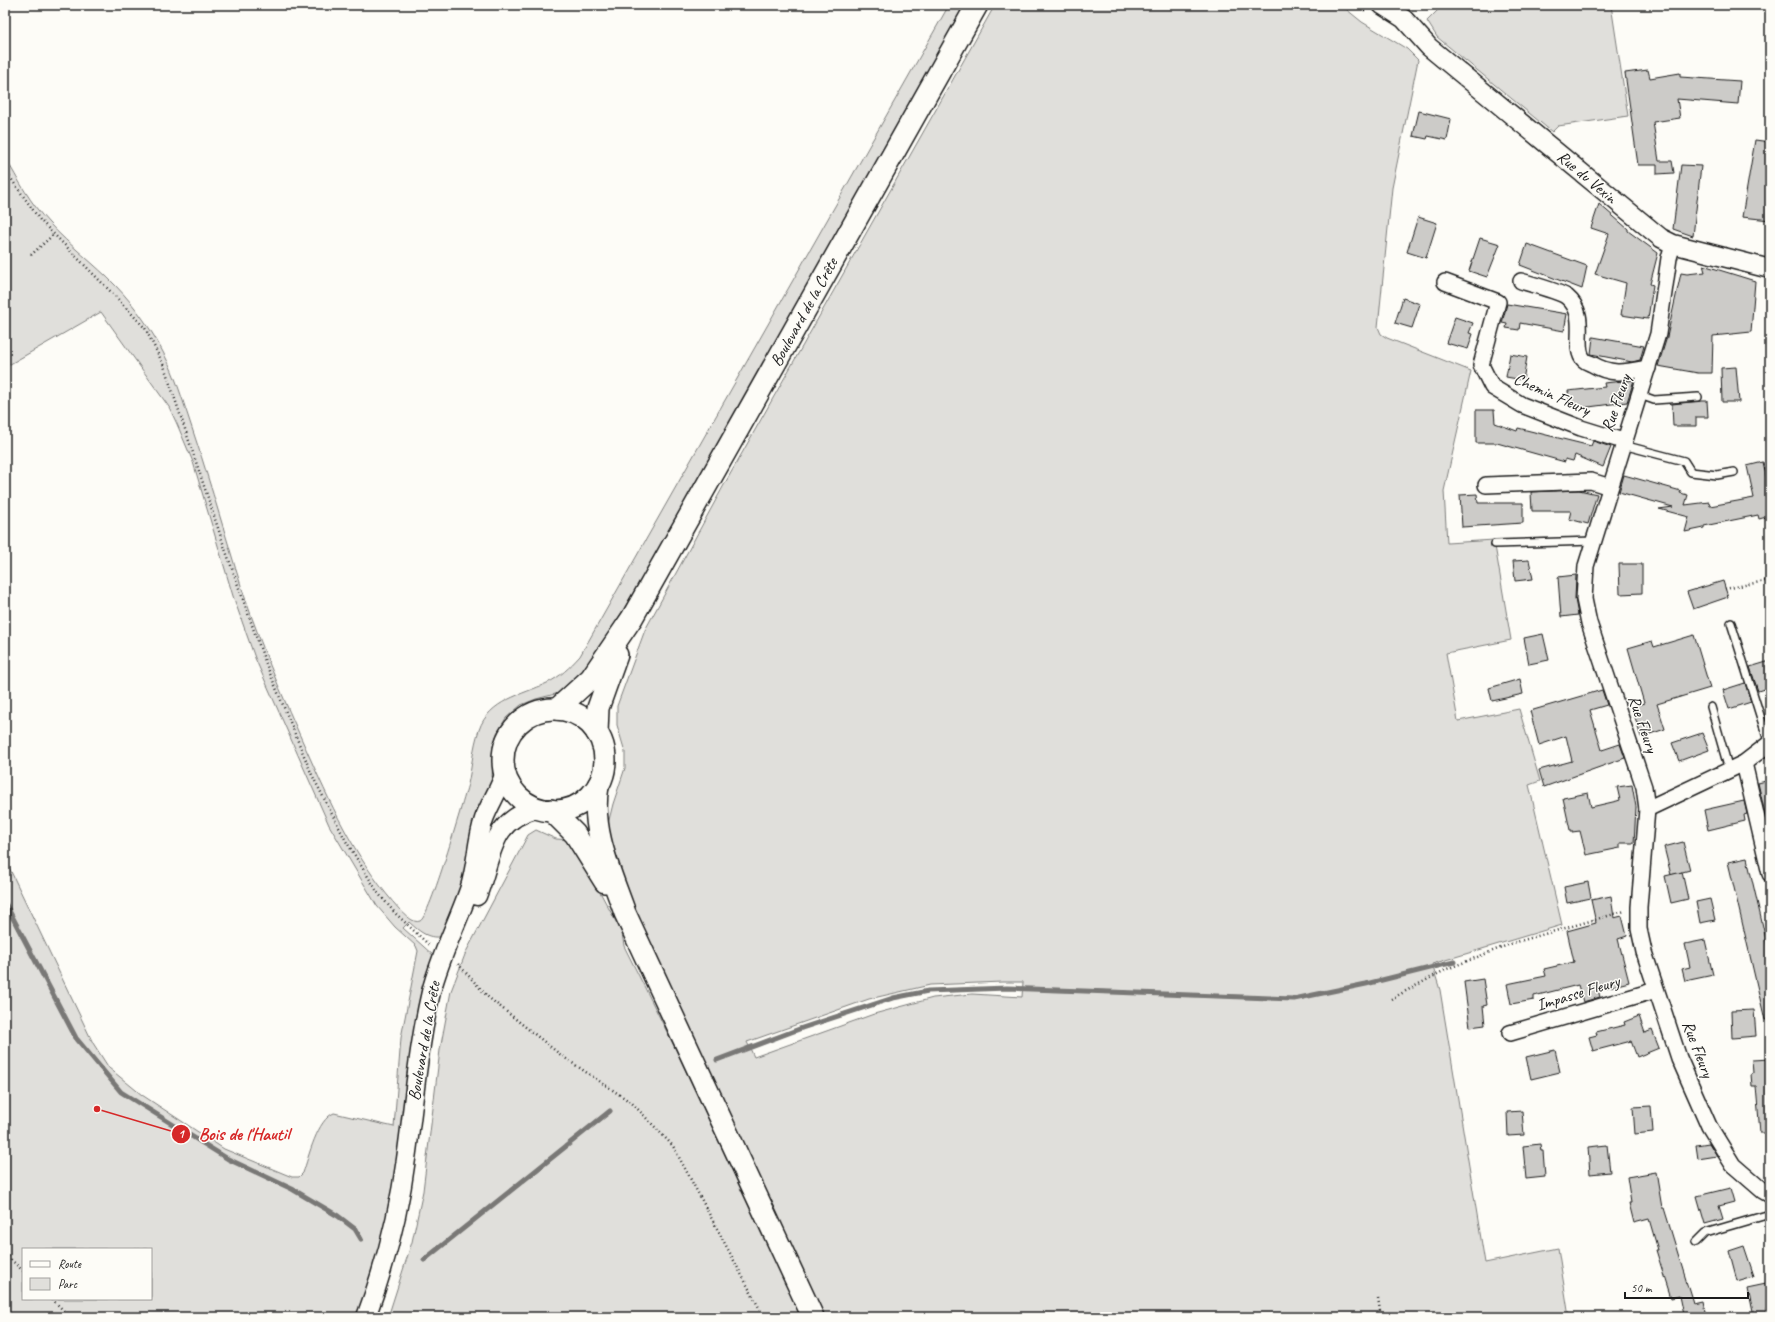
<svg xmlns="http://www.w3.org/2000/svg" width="1775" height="1322" viewBox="0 0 1775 1322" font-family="Caveat,sans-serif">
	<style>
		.green { fill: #e0dfdb; stroke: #7e7e7c; fill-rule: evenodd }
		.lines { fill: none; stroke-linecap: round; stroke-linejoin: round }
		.stream { stroke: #797876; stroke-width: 5 }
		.building { fill: #cccbc8; stroke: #1c1c1c }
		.service-casing { stroke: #1c1c1c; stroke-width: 10 }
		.minor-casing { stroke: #1c1c1c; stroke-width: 18 }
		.tertiary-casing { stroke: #1c1c1c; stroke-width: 21 }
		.secondary-casing { stroke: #1c1c1c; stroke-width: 24 }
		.path { stroke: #1c1c1c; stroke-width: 2.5; stroke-dasharray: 1 3; stroke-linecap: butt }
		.service { stroke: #fdfcf7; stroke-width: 7 }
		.minor { stroke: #fdfcf7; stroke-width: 15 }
		.tertiary { stroke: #fdfcf7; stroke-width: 18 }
		.secondary { stroke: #fdfcf7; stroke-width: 21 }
		.labels { text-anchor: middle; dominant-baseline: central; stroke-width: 3; stroke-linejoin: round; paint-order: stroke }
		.street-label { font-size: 17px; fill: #1c1c1c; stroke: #fdfcf7 }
		.leader { fill: none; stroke: #d62828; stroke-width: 1.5 }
		.callout-dot { fill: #d62828; stroke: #fdfcf7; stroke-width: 1.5 }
		.mark-label { font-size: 12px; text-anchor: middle; font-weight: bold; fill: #fff }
		.callout-label { font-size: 18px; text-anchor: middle; font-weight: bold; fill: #d62828; stroke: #fdfcf7; stroke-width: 3; stroke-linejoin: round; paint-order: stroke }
	</style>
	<rect width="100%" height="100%" fill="#fdfcf7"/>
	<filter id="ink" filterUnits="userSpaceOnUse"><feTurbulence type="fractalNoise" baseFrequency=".025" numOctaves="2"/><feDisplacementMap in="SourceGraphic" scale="8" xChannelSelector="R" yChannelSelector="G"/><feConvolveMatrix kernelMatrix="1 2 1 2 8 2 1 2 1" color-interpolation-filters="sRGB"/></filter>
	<g filter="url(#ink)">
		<g class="green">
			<path d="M949 5H966L640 582 585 673 563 692 536 699 521 705 506 718 497 733 493 747 492 781 469 871 444 936C429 940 420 932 409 922L403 928 434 956 400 1169 361 1317H5V859L93 1043 109 1068 142 1095 224 1149 292 1177H299L303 1173C309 1156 317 1120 334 1113L394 1127 401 1038 418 951 416 946 395 927 377 906 329 825 255 658 233 596 193 462 177 424 169 407 101 312 5 367V157C18 180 31 204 49 223 70 246 95 264 116 286 136 307 152 330 165 356 175 375 182 398 189 419 206 469 221 520 236 570 256 635 282 696 310 758 334 812 360 866 400 910 405 914 413 924 420 921 430 917 463 801 468 784 472 766 473 747 479 730 489 700 522 695 547 683 560 677 570 667 580 656ZM23 1249H151V1299H23Z"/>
			<path d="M995 5H1341L1362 22 1407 49 1418 60 1392 188 1378 327 1381 334 1387 338 1471 371 1444 491 1447 543 1494 540 1511 640 1446 653 1458 721 1519 709 1540 781 1529 785 1562 925 1432 964 1440 990 1485 1263 1558 1248 1569 1317H825L636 914 609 849 608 824 613 804 625 768V752L617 725V706L645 630 724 485ZM1002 982H1023L1022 997 972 994 933 998 874 1014 754 1057 747 1042 869 999 930 985Z"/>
			<polygon points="1443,5 1611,5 1628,116 1558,126 1552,132 1437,37 1427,21"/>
			<polygon points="536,830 556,839 572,840 622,933 624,946 676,1050 802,1317 388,1317 412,1242 423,1191 440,1050 451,991 466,952 528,835"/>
		</g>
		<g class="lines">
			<g class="stream">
				<polyline points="5,903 76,1038 121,1092 228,1159 292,1189 338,1216 355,1229 361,1239"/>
				<polyline points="717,1060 802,1028 893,998 928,991 1007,988 1294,999 1366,984 1454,962"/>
				<polyline points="424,1260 610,1111"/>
			</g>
		</g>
		<g class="building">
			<polygon points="1648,70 1650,78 1680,73 1680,77 1740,81 1738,104 1677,99 1680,118 1653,122 1659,161 1672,161 1674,173 1657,174 1657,165 1638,165 1625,73"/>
			<polygon points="1419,111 1451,119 1447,140 1428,136 1427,139 1413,136"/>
			<polygon points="1755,140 1770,142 1770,220 1742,217"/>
			<polygon points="1681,165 1701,166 1693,236 1673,229"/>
			<polygon points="1599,204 1628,229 1628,231 1658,253 1650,284 1653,285 1648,319 1621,315 1626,283 1595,274 1609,234 1591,228"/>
			<polygon points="1418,217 1437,223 1426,258 1407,252"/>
			<polygon points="1480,238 1500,244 1487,277 1469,271"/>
			<polygon points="1527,244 1587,266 1582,289 1520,265"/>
			<polygon points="1703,265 1755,281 1751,332 1713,336 1712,373 1698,373 1658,366 1667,337 1681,273 1687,274 1705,272"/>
			<polygon points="1403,298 1420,304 1412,328 1395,323"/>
			<polygon points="1507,304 1567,314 1564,331 1520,323 1519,330 1506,328 1507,324 1502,323"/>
			<polygon points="1455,317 1473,323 1469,333 1473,334 1468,349 1446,343"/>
			<polygon points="1593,337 1644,346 1640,360 1632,362 1591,354"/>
			<polygon points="1510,354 1527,357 1523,380 1506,377"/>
			<polygon points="1736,367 1739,402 1722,402 1721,368"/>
			<polygon points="1634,380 1627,402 1581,408 1570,406 1568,391 1605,387 1604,383"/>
			<polygon points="1700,401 1707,401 1708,417 1696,417 1696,426 1673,426 1672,404"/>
			<polygon points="1476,410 1494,410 1495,423 1517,431 1518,428 1591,446 1593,441 1611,447 1603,467 1575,455 1573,461 1565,459 1565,462 1497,443 1476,443"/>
			<polygon points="1763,462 1768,484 1770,484 1770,516 1759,519 1758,515 1704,526 1704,528 1685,532 1689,517 1659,509 1673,507 1619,492 1624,475 1681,491 1680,493 1688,495 1685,505 1709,502 1710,506 1754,498 1747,466"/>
			<polygon points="1579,490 1597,494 1588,524 1569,519 1571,511 1532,511 1531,492"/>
			<polygon points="1477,494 1478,503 1523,503 1523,523 1462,527 1460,495"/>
			<polygon points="1529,560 1533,579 1515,581 1513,561"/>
			<polygon points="1619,564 1642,564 1642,593 1620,594"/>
			<polygon points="1576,575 1575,599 1578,615 1561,617 1558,577"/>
			<polygon points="1723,581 1728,597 1693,609 1687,592"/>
			<polygon points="1543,634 1549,660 1529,664 1524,638"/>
			<polygon points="1694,635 1710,688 1657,704 1665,729 1641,737 1632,707 1644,703 1628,648 1652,641 1654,647"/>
			<polygon points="1770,661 1770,687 1758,691 1750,667"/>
			<polygon points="1520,679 1523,694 1492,701 1489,688"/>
			<polygon points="1745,683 1751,702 1729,709 1723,690"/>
			<polygon points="1602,690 1607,705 1590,710 1602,750 1620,744 1625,758 1544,787 1539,770 1572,761 1566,736 1539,745 1530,711"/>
			<polygon points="1702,733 1709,750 1679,761 1672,743"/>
			<polygon points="1770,780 1770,826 1768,826 1758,783"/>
			<polygon points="1632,785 1636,807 1634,843 1620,843 1620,848 1586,855 1580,831 1572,832 1572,830 1570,830 1563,798 1588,793 1591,807 1617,801 1620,800 1617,787"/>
			<polygon points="1744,801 1747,814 1744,815 1745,821 1708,830 1704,810"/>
			<polygon points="1683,842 1690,870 1671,875 1664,847"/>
			<polygon points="1747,858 1770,957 1770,1019 1765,1020 1728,862"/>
			<polygon points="1682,872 1688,899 1671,903 1665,876"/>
			<polygon points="1588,882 1591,898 1567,903 1564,887"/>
			<polygon points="1611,896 1614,918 1622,916 1627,936 1618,939 1629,982 1598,990 1600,997 1583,1002 1578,985 1534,996 1534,1000 1511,1004 1507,984 1546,976 1544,969 1574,962 1567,931 1596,923 1591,900"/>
			<polygon points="1710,899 1715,920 1700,923 1696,902"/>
			<polygon points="1705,940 1713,975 1685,981 1682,969 1690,967 1685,944"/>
			<polygon points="1483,979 1487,1005 1483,1006 1485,1025 1470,1027 1464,982"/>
			<polygon points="1754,1010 1756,1036 1732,1038 1731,1011"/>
			<polygon points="1639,1016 1645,1033 1652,1030 1659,1048 1637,1057 1631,1041 1593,1051 1589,1037 1597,1035 1596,1032 1625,1025 1624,1022"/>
			<polygon points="1555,1050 1560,1072 1531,1079 1526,1057"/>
			<polygon points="1770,1059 1770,1133 1760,1133 1756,1086 1752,1086 1751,1074 1753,1073 1752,1060"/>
			<polygon points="1651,1106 1653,1132 1635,1134 1633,1107"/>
			<polygon points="1522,1111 1524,1135 1508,1136 1507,1112"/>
			<polygon points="1709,1143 1717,1156 1698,1159 1696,1145"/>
			<polygon points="1540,1144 1541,1151 1543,1151 1545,1177 1526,1179 1523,1146"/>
			<polygon points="1607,1145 1610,1172 1590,1174 1588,1147"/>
			<polygon points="1656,1172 1662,1208 1664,1208 1693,1303 1702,1301 1705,1317 1686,1317 1685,1315 1683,1315 1679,1296 1671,1298 1656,1250 1658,1250 1649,1219 1634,1223 1629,1203 1631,1203 1627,1177"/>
			<polygon points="1730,1188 1734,1202 1719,1206 1723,1219 1705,1224 1697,1196"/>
			<polygon points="1744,1246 1754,1276 1737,1281 1729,1251"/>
			<polygon points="1766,1284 1767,1286 1770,1285 1770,1308 1765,1309 1766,1316 1753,1317 1747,1288"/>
		</g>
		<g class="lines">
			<defs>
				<g id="service">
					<polyline points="1640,395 1654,400 1698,397"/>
					<polyline points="1623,445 1684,461 1691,472 1717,475 1734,472"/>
					<polyline points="1495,544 1594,541"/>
					<polyline points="1731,623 1769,744"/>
					<polyline points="1711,707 1729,770"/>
					<polyline points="1696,1242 1705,1233 1770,1214"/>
				</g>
				<g id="minor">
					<polyline points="1673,244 1669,258 1658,334 1586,566 1584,599 1589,623 1644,787 1647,809 1639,907 1639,929 1644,952 1679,1058 1709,1126 1733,1165 1763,1191 1770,1195"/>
					<path d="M1521 281C1531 284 1561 292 1567 297 1590 316 1571 347 1584 360 1586 362 1590 363 1592 364 1612 376 1626 372 1648 368"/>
					<polyline points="1445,282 1498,302 1481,365 1492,387 1522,405 1581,428 1623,441"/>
					<polyline points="1486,485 1591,481 1610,487"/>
					<polyline points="1744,763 1770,874"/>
					<polyline points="1647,809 1744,763 1770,743"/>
					<polyline points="1510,1033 1656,990"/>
				</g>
				<g id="tertiary">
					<polyline points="1382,5 1404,19 1429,47 1661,238 1673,244 1770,269"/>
					<path d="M477 896C493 857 489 820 538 808"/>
					<path d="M366 1317C385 1266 399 1213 406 1159 414 1103 418 1047 431 992 440 957 457 924 469 890 477 867 476 842 484 819 490 803 500 789 505 772"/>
				</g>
				<g id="secondary">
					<polyline points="557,709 591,678 632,618 977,5"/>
					<circle cx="554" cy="760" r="51"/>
					<polyline points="597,733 598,708 617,655"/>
					<path d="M598 786C590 830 611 873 625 913L813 1317"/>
					<polyline points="551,810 575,834 605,882"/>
				</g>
			</defs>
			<use href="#service" class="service-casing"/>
			<use href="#minor" class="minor-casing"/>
			<use href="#tertiary" class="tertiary-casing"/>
			<use href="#secondary" class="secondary-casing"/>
			<g class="path">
				<polyline points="1358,5 1367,12"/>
				<polyline points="5,170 40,220 116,297 145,328 164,366 222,540 264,659 312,775 346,841 378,893 395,913 429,945"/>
				<polyline points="31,255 54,234"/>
				<polyline points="1725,589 1770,580"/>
				<polyline points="458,964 488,997 562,1056 632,1103 673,1146 764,1317"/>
				<polyline points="1391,999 1447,969 1513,943 1625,911"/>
				<polyline points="5,1254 23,1271"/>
				<polyline points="1378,1298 1381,1317"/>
				<polyline points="52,1299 70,1317"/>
			</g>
			<use href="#service" class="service"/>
			<use href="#minor" class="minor"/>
			<use href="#tertiary" class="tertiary"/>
			<use href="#secondary" class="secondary"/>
		</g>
	</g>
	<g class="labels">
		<g class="street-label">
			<text transform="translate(1587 177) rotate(40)">Rue du Vexin</text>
			<text transform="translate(804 312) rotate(-61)">Boulevard de la Crête</text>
			<text transform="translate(1552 394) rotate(24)">Chemin Fleury</text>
			<text transform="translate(1616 403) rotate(-71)">Rue Fleury</text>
			<text transform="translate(1643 724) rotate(71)">Rue Fleury</text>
			<text transform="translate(1578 993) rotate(-17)">Impasse Fleury</text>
			<text transform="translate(424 1041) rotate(-80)">Boulevard de la Crête</text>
			<text transform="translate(1698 1049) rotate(69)">Rue Fleury</text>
		</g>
	</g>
	<path class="leader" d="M97 1109L181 1134"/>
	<g class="callout-dot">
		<circle cx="97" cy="1109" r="4"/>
		<circle cx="181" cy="1134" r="10"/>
	</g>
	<g class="mark-label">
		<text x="181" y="1138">1</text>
	</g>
	<g class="callout-label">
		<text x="244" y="1140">Bois de l'Hautil</text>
	</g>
	<rect width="1775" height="1322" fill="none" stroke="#fdfcf7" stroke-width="20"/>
	<rect x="10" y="10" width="1755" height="1302" fill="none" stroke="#1c1c1c" stroke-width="1.5" filter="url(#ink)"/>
	<rect x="22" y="1248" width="130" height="52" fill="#fdfcf7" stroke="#a3a29f"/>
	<rect x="30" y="1261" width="20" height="6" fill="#fdfcf7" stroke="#a3a29f"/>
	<text x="58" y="1268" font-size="12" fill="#1c1c1c">Route</text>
	<rect x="30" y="1278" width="20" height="12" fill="#e0dfdb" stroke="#a3a29f"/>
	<text x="58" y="1288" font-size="12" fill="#1c1c1c">Parc</text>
	<path d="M1625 1292v6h123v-6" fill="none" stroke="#1c1c1c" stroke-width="2"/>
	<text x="1631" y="1292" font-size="12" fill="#1c1c1c" stroke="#fdfcf7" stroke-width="3" paint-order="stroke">50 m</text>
</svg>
